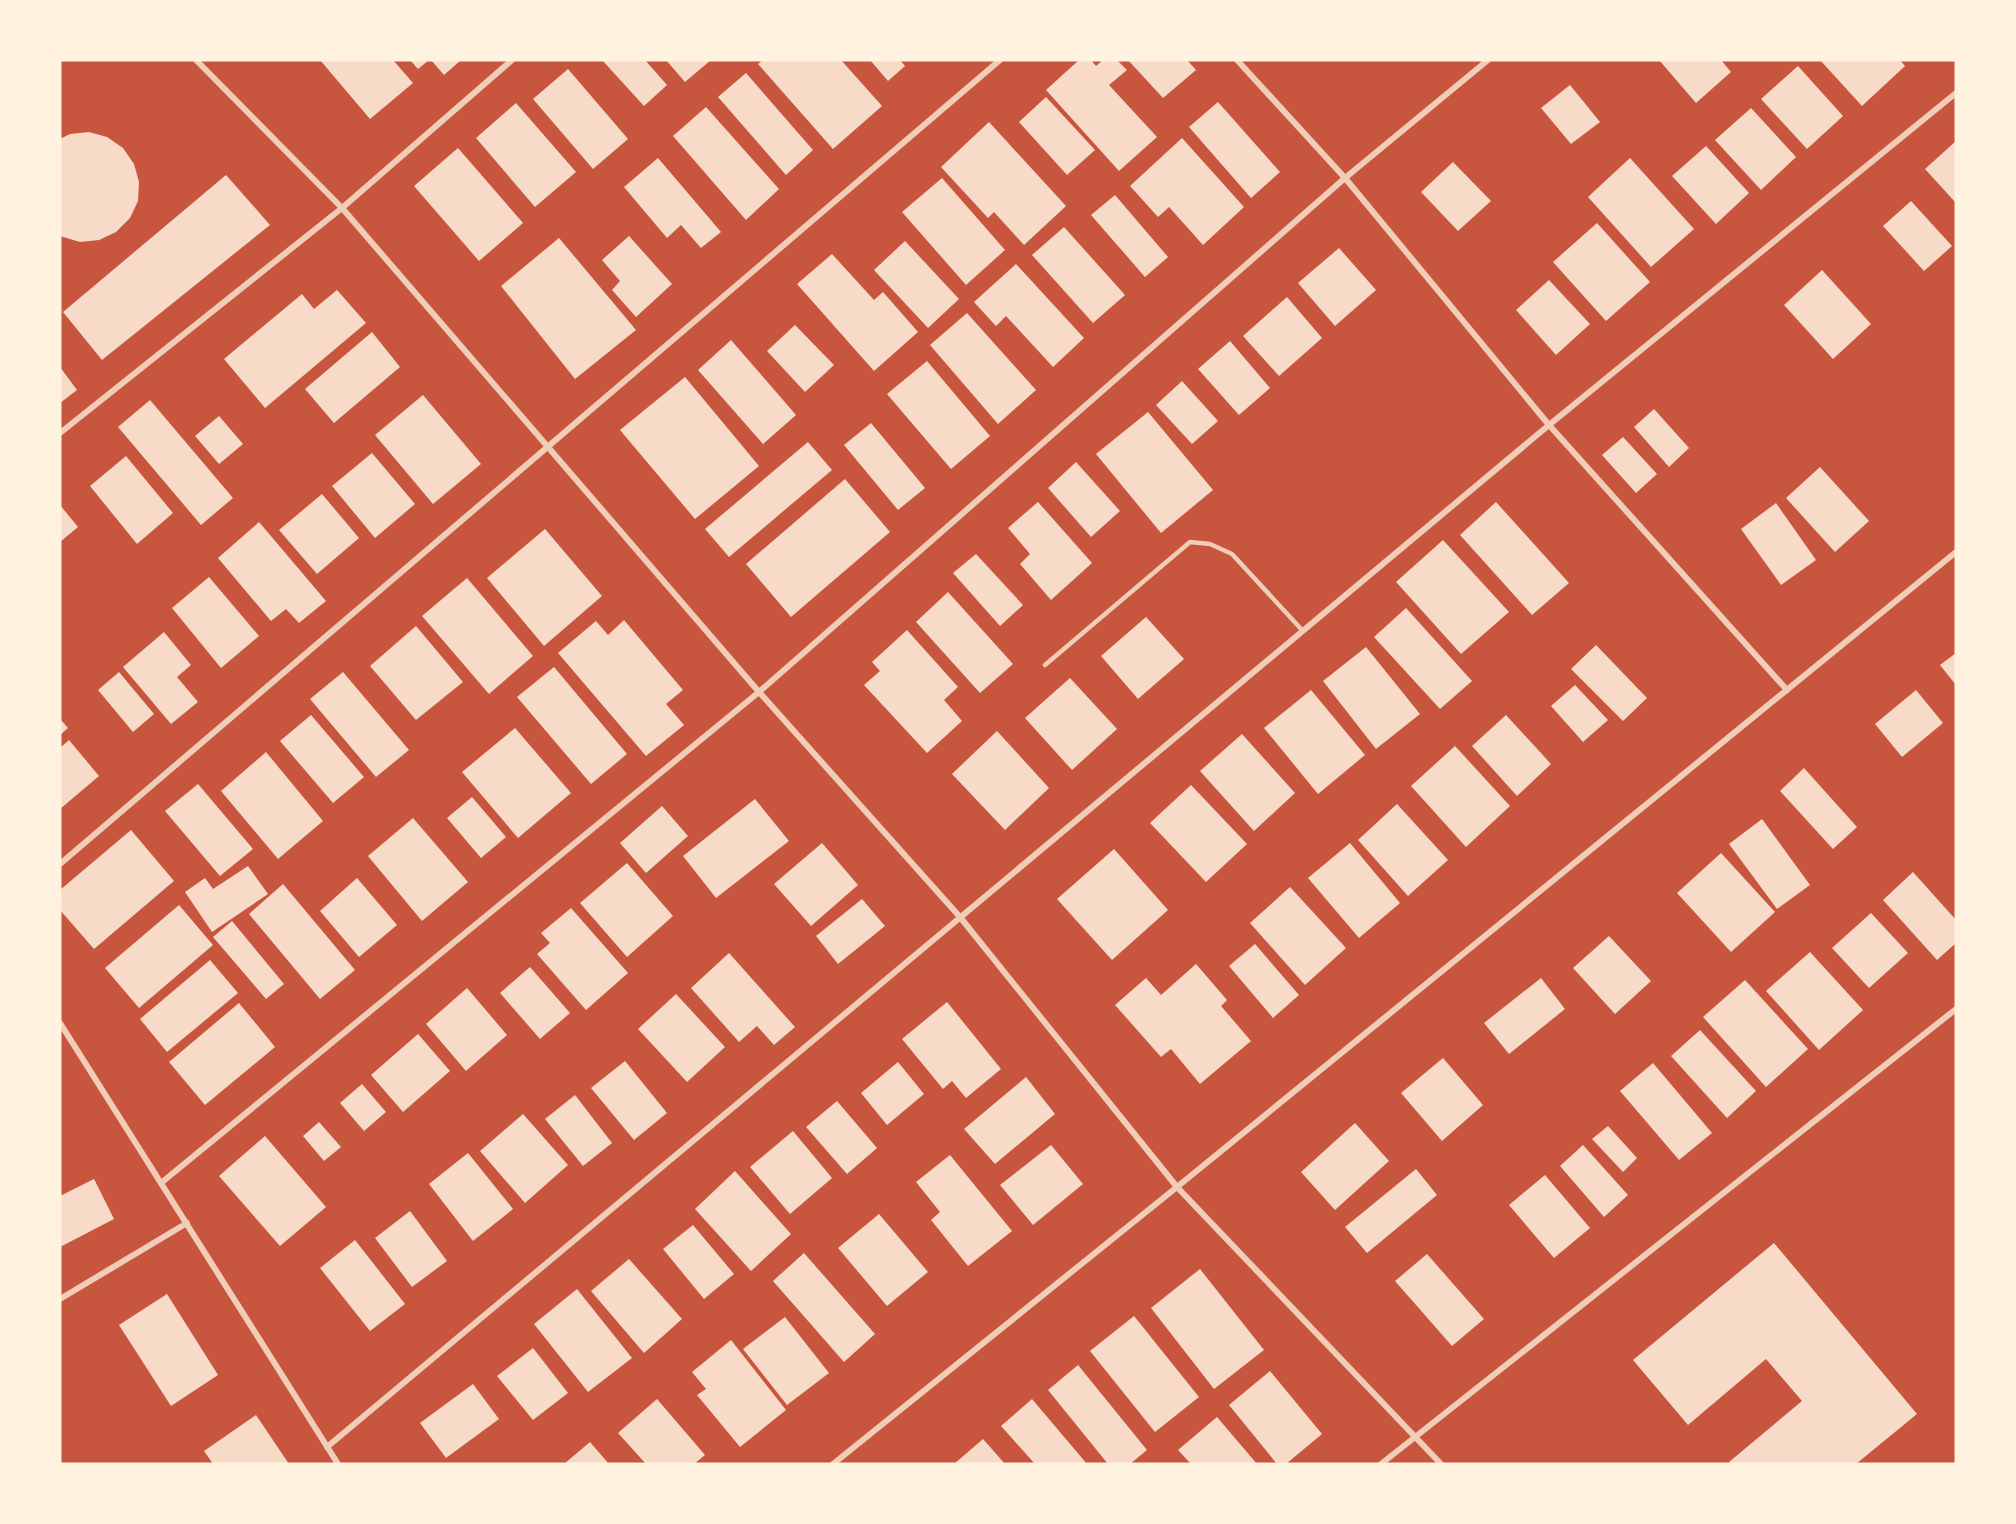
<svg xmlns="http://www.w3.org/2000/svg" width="2016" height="1524" viewBox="0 0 2016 1524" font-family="'PT Serif',serif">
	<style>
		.building { fill: #f7dbc8 }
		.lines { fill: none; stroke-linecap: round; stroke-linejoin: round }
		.service { stroke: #f1ccb7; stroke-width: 4.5 }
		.minor { stroke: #f1ccb7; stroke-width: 6 }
	</style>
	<rect width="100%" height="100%" fill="#c8553d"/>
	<g class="building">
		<polygon points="320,60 393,60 413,83 370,119"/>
		<polygon points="410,60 429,60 418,69"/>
		<polygon points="431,60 461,60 444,75"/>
		<polygon points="602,60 645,60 667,85 644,106"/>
		<polygon points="666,60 711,60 685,82"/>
		<polygon points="763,60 841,60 882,106 833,149 758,64"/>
		<polygon points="870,60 900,60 905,66 888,81"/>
		<polygon points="1079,60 1091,60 1096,66 1103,60 1117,60 1127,70 1109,85 1157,137 1119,171 1046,90"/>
		<polygon points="1128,60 1187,60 1196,70 1163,98"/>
		<polygon points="1659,60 1721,60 1731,72 1696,103"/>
		<polygon points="1820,60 1900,60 1905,66 1862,106"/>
		<polygon points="1798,66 1843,116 1807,149 1761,99"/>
		<polygon points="568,69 628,139 593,169 533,99"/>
		<polygon points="746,73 813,150 786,175 718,97"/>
		<polygon points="1570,85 1600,122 1571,144 1541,108"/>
		<polygon points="1046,97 1095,150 1067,175 1019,122"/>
		<polygon points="1218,102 1280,172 1251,198 1189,127"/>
		<polygon points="516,103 576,172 535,207 476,138"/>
		<polygon points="706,107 779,189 746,220 673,136"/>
		<polygon points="1751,108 1796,157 1761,190 1715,140"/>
		<polygon points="989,122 1066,206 1024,245 994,212 988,218 941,167"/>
		<polygon points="89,132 107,137 123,148 134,164 139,182 138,201 130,218 116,232 99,240 80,242 60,236 60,139 70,134"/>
		<polygon points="1182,138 1244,207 1203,245 1169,207 1158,217 1130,186"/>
		<polygon points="1956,141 1956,203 1925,169"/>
		<polygon points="1706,146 1749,193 1716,224 1672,176"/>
		<polygon points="458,148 523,223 479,261 414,186"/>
		<polygon points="658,158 721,232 701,248 681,225 667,238 624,187"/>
		<polygon points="1630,158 1694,229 1651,267 1588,197"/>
		<polygon points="1453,162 1491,201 1458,231 1421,192"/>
		<polygon points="226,175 270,225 102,360 63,312"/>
		<polygon points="942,178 1005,250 966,285 902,212"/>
		<polygon points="1115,195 1168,257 1145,277 1091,215"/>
		<polygon points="1911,201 1952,246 1924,271 1883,226"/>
		<polygon points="1597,223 1650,282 1606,321 1553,262"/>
		<polygon points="1064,227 1125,295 1093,323 1032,255"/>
		<polygon points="629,236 672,284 636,317 612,290 620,281 602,260"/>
		<polygon points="559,238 636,330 575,379 501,286"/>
		<polygon points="905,241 959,299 928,328 874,270"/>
		<polygon points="1339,248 1376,290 1335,326 1298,283"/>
		<polygon points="832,254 874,300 883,292 918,332 874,371 797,284"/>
		<polygon points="1016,264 1084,338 1053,367 1006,316 996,326 974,302"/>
		<polygon points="1822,270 1871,324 1833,359 1784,305"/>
		<polygon points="1549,280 1590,324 1556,355 1516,310"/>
		<polygon points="337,290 366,323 265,408 224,359 302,294 314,309"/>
		<polygon points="1287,297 1322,338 1279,376 1243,336"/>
		<polygon points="967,313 1036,390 998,424 930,345"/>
		<polygon points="795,325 834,365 805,392 767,351"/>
		<polygon points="372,332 400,367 334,423 305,389"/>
		<polygon points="731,340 796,415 763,444 698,370"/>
		<polygon points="1230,341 1270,388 1239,415 1198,369"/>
		<polygon points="927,361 990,436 951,469 887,394"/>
		<polygon points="60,367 77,390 60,403"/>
		<polygon points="685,377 759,466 695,519 620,430"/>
		<polygon points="1182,381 1218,421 1192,444 1156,405"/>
		<polygon points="423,395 481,464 433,504 375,435"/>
		<polygon points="150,400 233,498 201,525 118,427"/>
		<polygon points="1654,409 1689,448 1669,467 1634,427"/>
		<polygon points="1148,412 1213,490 1161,533 1096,454"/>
		<polygon points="219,416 243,444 219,464 195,436"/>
		<polygon points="871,423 925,488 898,510 844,445"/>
		<polygon points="1623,437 1657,474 1636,493 1602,455"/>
		<polygon points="808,442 832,470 729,557 705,529"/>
		<polygon points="372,453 415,504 375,538 332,486"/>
		<polygon points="126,456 173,513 137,544 90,486"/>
		<polygon points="1076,462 1120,511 1091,537 1048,488"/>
		<polygon points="1820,467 1869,521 1835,552 1786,498"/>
		<polygon points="845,479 890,532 791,617 746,564"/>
		<polygon points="322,494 359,538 317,574 279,530"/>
		<polygon points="1038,502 1092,563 1051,600 1020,564 1030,554 1008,528"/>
		<polygon points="1496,502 1569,583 1532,615 1460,535"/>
		<polygon points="1776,503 1816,560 1781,585 1741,529"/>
		<polygon points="60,505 78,527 60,542"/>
		<polygon points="259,522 326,601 299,623 286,609 271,621 218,558"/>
		<polygon points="545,529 602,596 544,646 487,578"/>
		<polygon points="1443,540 1509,612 1461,654 1396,582"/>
		<polygon points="976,554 1023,605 1000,626 953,573"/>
		<polygon points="209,577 259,636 221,668 172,608"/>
		<polygon points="467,578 533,656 489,694 422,616"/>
		<polygon points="948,592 1013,664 980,693 916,622"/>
		<polygon points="1406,608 1472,681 1440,709 1374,637"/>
		<polygon points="1146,617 1184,659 1138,699 1101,656"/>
		<polygon points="624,620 683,690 666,704 684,725 646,756 558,653 596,621 608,635"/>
		<polygon points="416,626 463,682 416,720 370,666"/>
		<polygon points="907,630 958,687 944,700 962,721 927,753 864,685 880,671 872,662"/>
		<polygon points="164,632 191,665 177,677 198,702 171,724 123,667"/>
		<polygon points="1596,645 1647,698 1623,721 1571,669"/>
		<polygon points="1366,647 1420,714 1376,749 1323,681"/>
		<polygon points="1956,653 1956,685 1940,665"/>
		<polygon points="554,667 627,754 591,784 517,697"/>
		<polygon points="119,672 154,714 133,732 98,690"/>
		<polygon points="343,672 409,750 376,777 310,699"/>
		<polygon points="1070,678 1117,729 1072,770 1025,718"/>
		<polygon points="1575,685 1608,720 1583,742 1551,706"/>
		<polygon points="1311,690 1365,755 1318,794 1264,728"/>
		<polygon points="1916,690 1943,723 1902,757 1875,724"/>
		<polygon points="311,715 364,777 333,803 280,741"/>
		<polygon points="1506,715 1551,764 1517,796 1472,746"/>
		<polygon points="60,719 68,728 60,735"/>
		<polygon points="515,728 571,793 518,838 462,772"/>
		<polygon points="997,731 1049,788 1005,830 952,774"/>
		<polygon points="1242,734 1295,793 1254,831 1200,771"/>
		<polygon points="69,740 99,776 60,809 60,748"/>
		<polygon points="1455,746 1510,806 1466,847 1411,786"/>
		<polygon points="266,752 323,821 278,859 221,791"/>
		<polygon points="1804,768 1857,827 1833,849 1780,791"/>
		<polygon points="198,784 253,849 220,876 165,811"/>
		<polygon points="1191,785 1247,844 1206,882 1150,823"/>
		<polygon points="472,797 506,837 481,858 447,818"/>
		<polygon points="755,799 789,841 716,898 683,856"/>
		<polygon points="1397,804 1448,860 1408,896 1358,840"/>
		<polygon points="662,806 688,836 646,873 620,843"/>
		<polygon points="413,818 468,882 422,921 368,856"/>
		<polygon points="1762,819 1810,885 1777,909 1729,844"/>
		<polygon points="131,830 174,881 94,949 60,910 60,890"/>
		<polygon points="822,843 858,885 811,926 774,884"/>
		<polygon points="1350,843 1400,903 1359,938 1308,878"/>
		<polygon points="1114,849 1168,910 1112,960 1057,899"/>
		<polygon points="1721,853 1775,912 1731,952 1677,893"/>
		<polygon points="627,863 673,916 627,957 580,903"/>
		<polygon points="248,866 268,894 212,932 185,892 205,878 213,889"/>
		<polygon points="1913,872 1956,920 1956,943 1937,960 1883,900"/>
		<polygon points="357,878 397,925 359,957 320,911"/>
		<polygon points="283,884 355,970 320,999 249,914"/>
		<polygon points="1290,887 1346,948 1305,985 1250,923"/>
		<polygon points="862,899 885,926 838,964 816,936"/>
		<polygon points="179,905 213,945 139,1008 105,968"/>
		<polygon points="571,908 628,973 586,1010 537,954 550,943 541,933"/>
		<polygon points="1871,913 1908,953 1869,988 1832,948"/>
		<polygon points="232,921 284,984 266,999 213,937"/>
		<polygon points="1609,936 1651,981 1615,1014 1573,968"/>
		<polygon points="1255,944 1299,995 1273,1018 1229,966"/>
		<polygon points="1810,952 1863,1010 1819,1050 1766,991"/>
		<polygon points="729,953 795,1027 774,1045 757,1026 739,1042 691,988"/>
		<polygon points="210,960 238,993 167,1052 140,1019"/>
		<polygon points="1196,964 1227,1000 1221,1006 1251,1041 1200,1084 1171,1049 1161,1057 1115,1005 1146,978 1161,995"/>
		<polygon points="530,967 570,1013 540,1039 500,993"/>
		<polygon points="1541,978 1565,1009 1509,1054 1484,1023"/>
		<polygon points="1745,980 1808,1049 1766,1087 1703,1017"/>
		<polygon points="467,988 507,1035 466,1071 426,1024"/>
		<polygon points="676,994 725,1047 687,1082 638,1029"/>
		<polygon points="947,1002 1001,1069 966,1098 952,1081 943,1089 902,1039"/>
		<polygon points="239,1003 275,1047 205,1105 169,1062"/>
		<polygon points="1700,1030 1756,1091 1727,1118 1671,1056"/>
		<polygon points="418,1034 450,1071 403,1112 371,1075"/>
		<polygon points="1443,1058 1483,1105 1442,1141 1401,1093"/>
		<polygon points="625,1061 667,1113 634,1140 591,1088"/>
		<polygon points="898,1062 924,1094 887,1125 861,1093"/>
		<polygon points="1653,1063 1712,1133 1679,1160 1620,1091"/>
		<polygon points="1026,1077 1055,1114 995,1164 964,1129"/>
		<polygon points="362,1084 386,1112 364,1131 340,1103"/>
		<polygon points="575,1095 612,1143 583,1166 545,1119"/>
		<polygon points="837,1101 877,1148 847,1174 806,1127"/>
		<polygon points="523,1114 568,1165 525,1203 480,1151"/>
		<polygon points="319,1122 341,1147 324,1161 303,1136"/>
		<polygon points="1355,1123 1389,1161 1335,1210 1301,1172"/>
		<polygon points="1608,1126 1637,1158 1623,1172 1592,1139"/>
		<polygon points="793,1131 832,1178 790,1214 750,1167"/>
		<polygon points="265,1136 326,1207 280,1246 219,1176"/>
		<polygon points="1051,1145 1083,1184 1033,1225 1000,1185"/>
		<polygon points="1583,1145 1628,1195 1604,1217 1560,1166"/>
		<polygon points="468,1153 513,1209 473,1241 429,1184"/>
		<polygon points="950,1155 1012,1231 968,1266 931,1220 940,1212 916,1182"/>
		<polygon points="1416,1169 1437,1195 1367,1253 1345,1227"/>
		<polygon points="735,1171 791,1234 751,1271 695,1209"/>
		<polygon points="1545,1175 1590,1228 1554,1258 1509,1205"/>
		<polygon points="94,1179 114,1219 60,1247 60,1196"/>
		<polygon points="410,1211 447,1261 412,1287 375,1238"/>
		<polygon points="879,1214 928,1272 887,1306 838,1248"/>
		<polygon points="693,1225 734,1274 704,1299 663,1249"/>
		<polygon points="355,1240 405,1304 370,1331 320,1268"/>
		<polygon points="1774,1243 1917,1414 1856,1464 1731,1464 1729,1462 1802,1401 1766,1359 1688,1425 1633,1360"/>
		<polygon points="804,1253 875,1334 844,1362 773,1281"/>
		<polygon points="1427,1254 1484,1319 1452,1346 1395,1281"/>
		<polygon points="629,1259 682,1319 644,1353 591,1291"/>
		<polygon points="1200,1269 1264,1350 1214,1389 1151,1308"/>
		<polygon points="577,1289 632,1358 588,1392 534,1324"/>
		<polygon points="167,1294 218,1375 171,1406 119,1325"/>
		<polygon points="1134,1316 1199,1397 1155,1432 1090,1351"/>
		<polygon points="785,1317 829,1373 787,1405 743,1349"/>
		<polygon points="731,1340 786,1410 740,1447 697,1395 706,1389 692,1372"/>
		<polygon points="533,1348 568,1393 533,1420 497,1376"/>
		<polygon points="1078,1365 1147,1450 1130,1464 1108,1464 1048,1390"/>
		<polygon points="1270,1371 1322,1434 1286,1464 1277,1464 1229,1405"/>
		<polygon points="473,1384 499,1419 446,1458 420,1423"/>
		<polygon points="657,1399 705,1455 694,1464 646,1464 618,1433"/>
		<polygon points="1032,1399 1087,1464 1035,1464 1001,1426"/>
		<polygon points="256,1415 289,1464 213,1464 204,1451"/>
		<polygon points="1217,1417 1257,1464 1191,1464 1178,1450"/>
		<polygon points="983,1439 1005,1464 954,1464"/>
		<polygon points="590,1442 609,1464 564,1464"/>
	</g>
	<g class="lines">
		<polyline class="service" points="1045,665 1190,542 1210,544 1232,554 1302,630"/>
		<g class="minor">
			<polyline points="196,60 342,208 759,692 960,917 1177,1187 1441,1464"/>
			<polyline points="1237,60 1345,178 1549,425 1787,690"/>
			<polyline points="60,433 342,208 512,60"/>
			<polyline points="60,864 1000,60"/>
			<polyline points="60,1023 338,1464"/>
			<polyline points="161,1183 759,692 1345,178 1488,60"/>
			<polyline points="60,1299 187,1223"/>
			<polyline points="327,1447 1549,425 1956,93"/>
			<polyline points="833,1464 1177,1187 1956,552"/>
			<polyline points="1381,1464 1956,1009"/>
		</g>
	</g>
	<rect width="2016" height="1524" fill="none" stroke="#fff3e0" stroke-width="123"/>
</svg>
